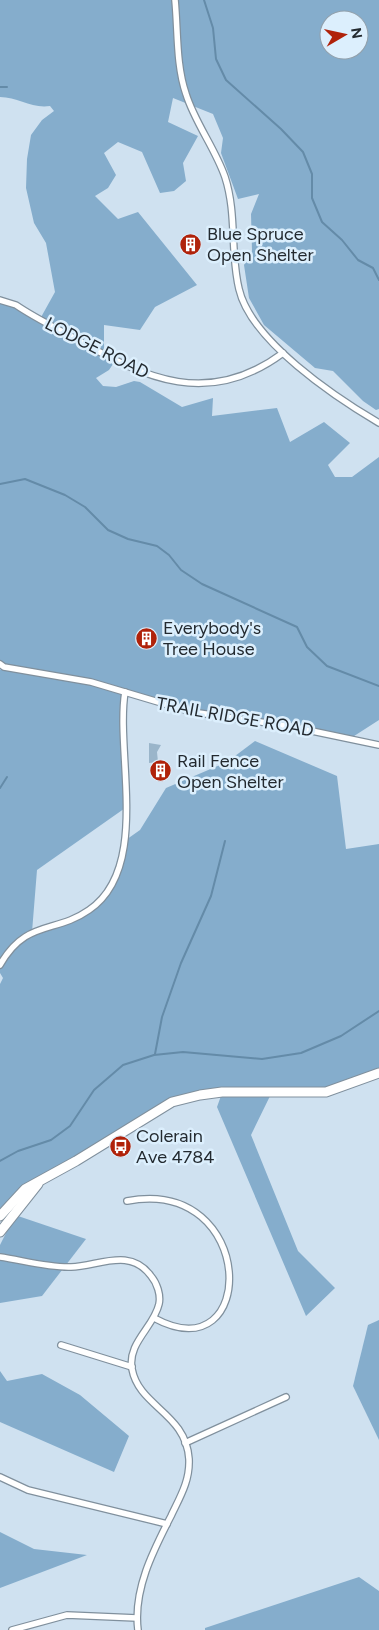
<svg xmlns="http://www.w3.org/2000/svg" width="379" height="1630" viewBox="0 0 379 1630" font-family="Figtree,sans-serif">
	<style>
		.green { fill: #9ab5ca }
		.forest { fill: #85adcc; fill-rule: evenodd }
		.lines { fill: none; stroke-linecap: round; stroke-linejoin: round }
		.stream { stroke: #648ba8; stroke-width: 2 }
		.minor-casing { stroke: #80909d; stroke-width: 8 }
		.primary-casing { stroke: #80909d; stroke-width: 11 }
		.minor { stroke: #fff; stroke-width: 5.5 }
		.primary { stroke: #fff; stroke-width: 9 }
		.labels { text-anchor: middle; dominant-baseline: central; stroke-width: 5; stroke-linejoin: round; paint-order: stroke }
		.poi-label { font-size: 18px; fill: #232a30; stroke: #dceffd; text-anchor: start }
		.street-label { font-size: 18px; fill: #232a30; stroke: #dceffd }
	</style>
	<rect width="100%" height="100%" fill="#cfe1f0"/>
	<polygon class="green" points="149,743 161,745 157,752 158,762 149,763"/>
	<g class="forest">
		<path d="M0 0H379V409L376 410 363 401 333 371 315 368 264 325 249 298 244 265 252 251 251 214 259 194 238 199 221 153 223 138 213 114 173 98 168 122 198 136 183 163 186 181 174 191 160 193 142 152 118 142 104 153 116 175 108 188 95 196 118 219 138 212 197 285 155 307 140 330 104 325V355L115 361 109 370 96 378 103 386 116 387 134 381 140 382 182 407 213 398 212 416 277 408 290 442 324 422 350 443 328 465 335 477H352L379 457V720L351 738 216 716 125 692 128 806 37 870 32 932 75 918 98 903 115 876 123 842 140 830 166 788 227 762 255 741 337 776 346 849 379 844V1073L326 1092 271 1094 251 1135 298 1251 335 1288 306 1316 217 1107 222 1093 187 1097 41 1179 0 1216V984L3 978 0 973V670L4 667 0 664V300L40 319 55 292 46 243 34 223 26 188 27 159 31 135 42 120 54 111 50 106C32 109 18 97 0 97ZM329 20H359V50H329Z"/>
		<polygon points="15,1215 86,1239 42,1296 0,1303 0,1245"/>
		<polygon points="379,1320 379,1440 353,1386 368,1325"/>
		<polygon points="0,1371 7,1381 42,1374 80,1395 129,1436 114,1472 0,1422"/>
		<polygon points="0,1532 34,1549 87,1555 0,1588"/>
		<polygon points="359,1577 379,1591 379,1630 205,1630 205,1628"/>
	</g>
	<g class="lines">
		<g class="stream">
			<polyline points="204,0 213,28 216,59 226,80 281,129 303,152 312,174 312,198 322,222 342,240 358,260 373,268 379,280"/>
			<polyline points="0,87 7,87"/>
			<polyline points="0,484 25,479 65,495 85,507 108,530 128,539 157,546 169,555 181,570 202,584 297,627 307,647 327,666 379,686"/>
			<polyline points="0,788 7,777"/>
			<polyline points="155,1054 162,1017 181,963 211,896 225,841"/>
			<polyline points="0,1161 18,1151 51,1140 70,1126 94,1090 123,1065 154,1055 183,1052 262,1059 301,1053 341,1036 379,1011"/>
		</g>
		<defs>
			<g id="minor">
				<path d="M175 0C178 31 176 65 186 94 195 123 215 148 225 177 237 214 230 252 239 289 251 341 335 397 379 423"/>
				<path d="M0 300 16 305C35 318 56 328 76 339 146 379 209 408 283 353"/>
				<polyline points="0,664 4,667 91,682 192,712 288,726 379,745"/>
				<path d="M0 965C26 919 55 934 89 910 151 868 115 753 125 692"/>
				<path d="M127 1201C258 1176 259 1375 154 1318"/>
				<path d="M0 1257C21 1260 50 1268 71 1267 99 1266 130 1247 151 1276 157 1283 161 1295 159 1304 154 1327 127 1343 132 1369 139 1407 186 1413 189 1459 190 1481 180 1497 171 1516 153 1551 133 1590 138 1630"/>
				<polyline points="61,1345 132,1367"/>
				<polyline points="185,1443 286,1397"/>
				<polyline points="0,1477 28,1490 167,1524"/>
				<polyline points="12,1630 67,1615 137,1618"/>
			</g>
			<g id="primary">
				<polyline points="0,1216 25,1189 76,1161 172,1102 200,1095 222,1092 326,1092 379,1073"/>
				<polyline points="0,1232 38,1184"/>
			</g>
		</defs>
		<use href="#minor" class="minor-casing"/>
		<use href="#primary" class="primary-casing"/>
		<use href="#minor" class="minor"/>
		<use href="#primary" class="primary"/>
	</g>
	<defs>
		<symbol id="building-disc" viewBox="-11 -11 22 22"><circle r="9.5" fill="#b0220a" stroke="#dceffd"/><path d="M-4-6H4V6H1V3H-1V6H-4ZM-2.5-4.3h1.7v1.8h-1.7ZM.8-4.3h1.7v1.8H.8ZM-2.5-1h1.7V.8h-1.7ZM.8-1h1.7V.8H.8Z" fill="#fff"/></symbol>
		<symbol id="bus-disc" viewBox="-11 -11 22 22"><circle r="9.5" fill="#b0220a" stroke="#dceffd"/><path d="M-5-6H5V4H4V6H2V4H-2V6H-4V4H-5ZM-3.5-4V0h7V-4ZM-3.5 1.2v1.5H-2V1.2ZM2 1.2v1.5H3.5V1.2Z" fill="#fff"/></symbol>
	</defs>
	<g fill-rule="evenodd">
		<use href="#building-disc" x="178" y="232" width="25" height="25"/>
		<use href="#building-disc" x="134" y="626" width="25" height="25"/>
		<use href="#building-disc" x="148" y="758" width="25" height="25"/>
		<use href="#bus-disc" x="108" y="1134" width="25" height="25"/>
	</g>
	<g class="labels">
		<g class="poi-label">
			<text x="207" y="234">Blue Spruce<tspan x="207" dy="21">Open Shelter</tspan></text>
			<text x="163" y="628">Everybody's<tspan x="163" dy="21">Tree House</tspan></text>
			<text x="177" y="761">Rail Fence<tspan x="177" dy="21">Open Shelter</tspan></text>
			<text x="136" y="1136">Colerain<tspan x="136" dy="21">Ave 4784</tspan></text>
		</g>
		<g class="street-label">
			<text transform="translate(97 348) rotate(27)">LODGE ROAD</text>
			<text transform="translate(235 717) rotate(10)">TRAIL RIDGE ROAD</text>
		</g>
	</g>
	<g transform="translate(344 35) rotate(81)"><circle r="24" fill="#dceffd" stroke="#92a0ab"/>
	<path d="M0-4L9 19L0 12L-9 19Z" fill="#b0220a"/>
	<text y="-8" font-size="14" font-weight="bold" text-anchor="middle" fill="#232a30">N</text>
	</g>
</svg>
